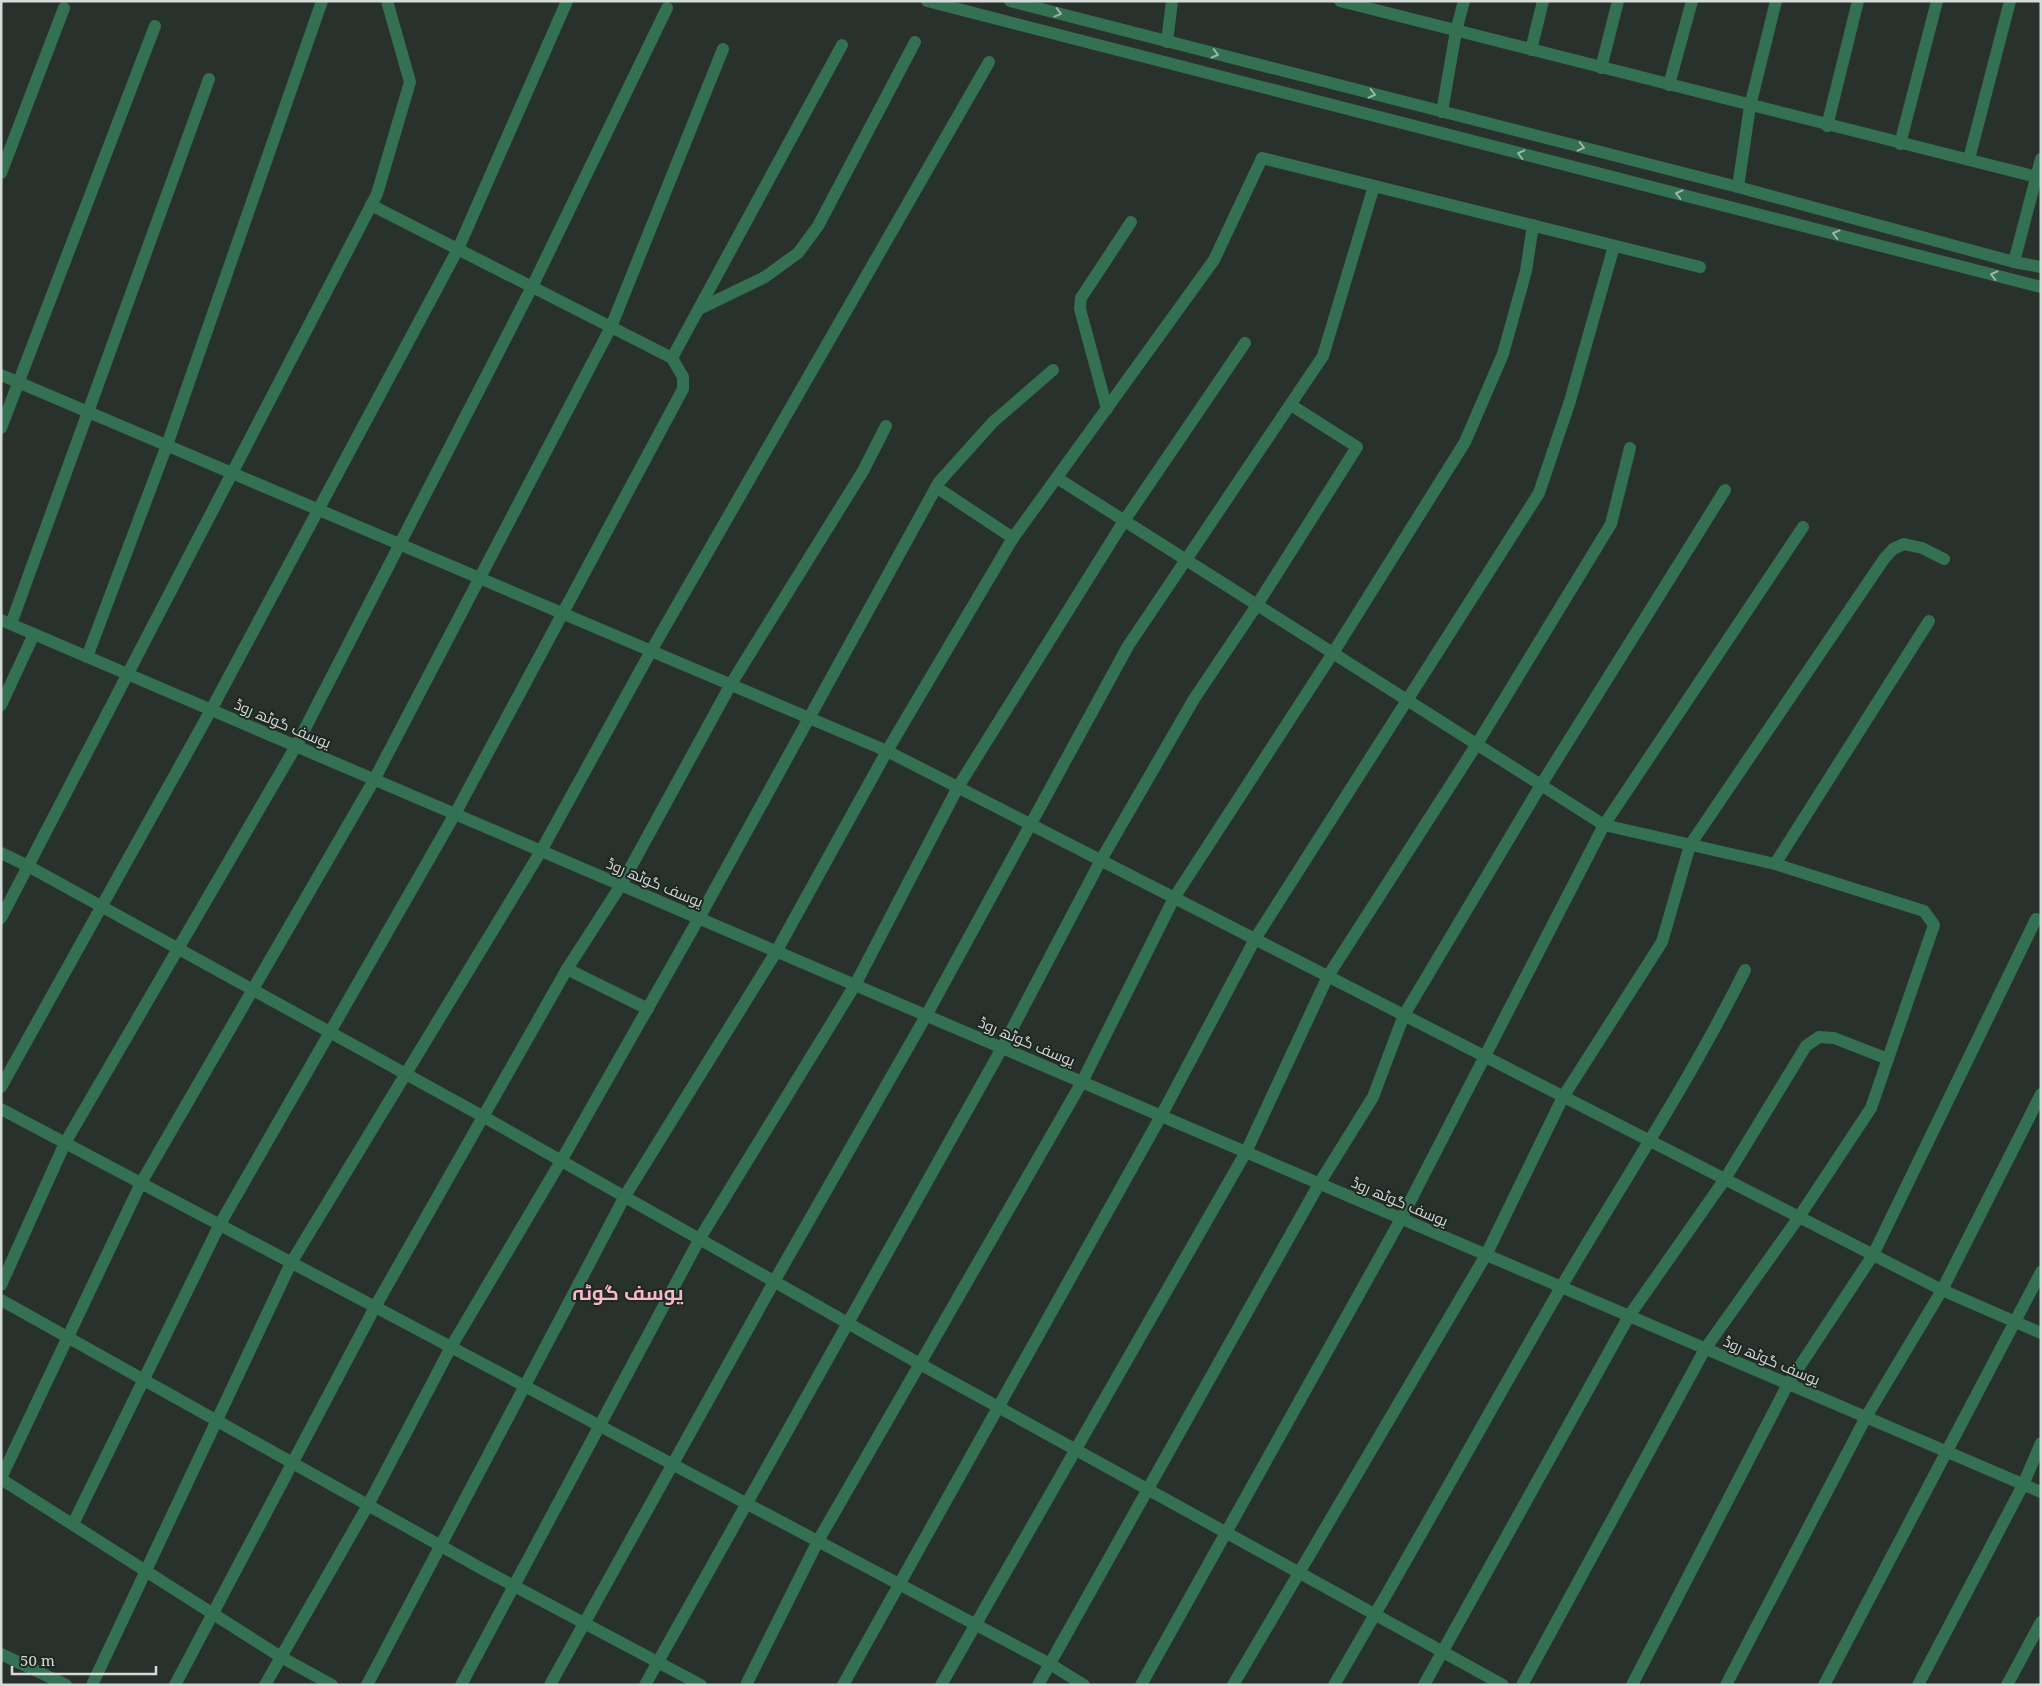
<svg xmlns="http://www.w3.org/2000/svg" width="2042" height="1686" viewBox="0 0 2042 1686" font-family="'Noto Serif',Cairo,serif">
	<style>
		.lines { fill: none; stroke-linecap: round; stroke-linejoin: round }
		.minor { stroke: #347052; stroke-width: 12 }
		.tertiary { stroke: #347052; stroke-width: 12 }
		.oneway { stroke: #9db6a9 }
		.labels { text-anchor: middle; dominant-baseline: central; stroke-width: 4; stroke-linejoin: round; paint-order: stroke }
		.street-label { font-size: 15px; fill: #d5dbd8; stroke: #1e2722 }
		.district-label { font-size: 20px; font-weight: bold; fill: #f8b6ca; stroke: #1e2722 }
	</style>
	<rect width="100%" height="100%" fill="#28312c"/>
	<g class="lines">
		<g class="minor">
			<polyline points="927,1 2041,287"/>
			<polyline points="1010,1 1738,187 2014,262 2041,267"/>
			<polyline points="1340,1 2041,178"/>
			<polyline points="1167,42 1172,1"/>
			<polyline points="1531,50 1543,1"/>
			<polyline points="1601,68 1618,1"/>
			<polyline points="1669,85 1692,1"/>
			<polyline points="1442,112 1456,31 1464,1"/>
			<polyline points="1827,126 1858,1"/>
			<polyline points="1900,144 1937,1"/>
			<polyline points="1969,159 2010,1"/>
			<polyline points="1,173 64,8"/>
			<polyline points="1738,187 1750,106 1776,1"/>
			<polyline points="2014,262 2041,159"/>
			<polyline points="699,309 765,277 798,253 818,226 915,42"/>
			<polyline points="672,358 842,45"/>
			<polyline points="1,375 887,751 1942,1290 2041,1333"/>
			<polyline points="1107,409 1080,309 1081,298 1131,222"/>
			<polyline points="1,428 155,26"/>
			<polyline points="1057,478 1604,825 1775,864 1924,911 1934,925 1871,1108 1799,1217 1705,1349 1522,1685"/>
			<polyline points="936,487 1013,538"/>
			<polyline points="11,624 209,79"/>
			<polyline points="87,657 167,445 322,1"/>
			<polyline points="1,705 34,634"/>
			<polyline points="1,853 28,866 484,1117 920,1364 1503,1685"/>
			<polyline points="1775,864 1929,621"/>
			<polyline points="1,918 377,194 410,82 387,1"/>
			<polyline points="567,969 648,1009"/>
			<polyline points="1,1087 211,710 458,249 567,1"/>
			<polyline points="1,1109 1050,1664 1084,1685"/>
			<polyline points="1,1285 65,1143 296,746 532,287 667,8"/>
			<polyline points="1,1300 484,1570 701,1685"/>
			<polyline points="1,1478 141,1183 374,780 611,327 723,49"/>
			<polyline points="1,1479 281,1657 332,1685"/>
			<polyline points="73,1524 220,1224 455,814 683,389 683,377 672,358 371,205"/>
			<polyline points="1,1654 66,1685"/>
			<polyline points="92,1685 291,1263 541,851 651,651 989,62"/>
			<polyline points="175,1685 375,1307 567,969 621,885 731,684 863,471 886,426"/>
			<polyline points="265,1685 368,1505 451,1347 561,1161 699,918 939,482 993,422 1053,370"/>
			<polyline points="367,1685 625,1196 776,952 887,751 1013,538 1214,260 1262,158 1700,267"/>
			<polyline points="461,1685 700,1238 855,985 958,787 1124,521 1245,343"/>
			<polyline points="550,1685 775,1280 926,1016 1128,646 1323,356 1374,186"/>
			<polyline points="645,1685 1002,1048 1101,860 1194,699 1257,605 1357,447 1291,405"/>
			<polyline points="746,1685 818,1541 1082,1082 1174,898 1333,653 1465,442 1503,354 1526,271 1533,225"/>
			<polyline points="843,1685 1161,1116 1255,939 1539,493 1570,401 1614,246"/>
			<polyline points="941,1685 1246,1152 1328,976 1477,744 1611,524 1630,448"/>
			<polyline points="1038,1685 1319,1184 1373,1097 1404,1015 1541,785 1725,490"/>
			<polyline points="1141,1685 1401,1219 1604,825 1803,527"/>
			<polyline points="1233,1685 1486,1255 1563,1097 1662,942 1690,845 1884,559 1893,549 1904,544 1922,548 1944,559"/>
			<path d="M1334 1685C1411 1554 1484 1421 1560 1289 1622 1183 1690 1081 1745 970"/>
			<polyline points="1424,1685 1629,1316 1725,1179 1806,1046 1819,1037 1834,1038 1888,1059"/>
			<polyline points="1632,1685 1788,1384 1873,1255 2036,919"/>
			<polyline points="1726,1685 1866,1417 1942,1290 2041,1094"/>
			<polyline points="1824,1685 2041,1272"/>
			<polyline points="1918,1685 2023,1485 2041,1443"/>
			<polyline points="2007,1685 2041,1622"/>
		</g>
		<polyline class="tertiary" points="1,620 2041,1492"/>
	</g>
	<defs><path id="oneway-chevron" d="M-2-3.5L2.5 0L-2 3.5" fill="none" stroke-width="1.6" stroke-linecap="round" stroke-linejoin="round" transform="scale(1.25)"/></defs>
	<g class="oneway">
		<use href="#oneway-chevron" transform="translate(1058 13) rotate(15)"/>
		<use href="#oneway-chevron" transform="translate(1215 54) rotate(14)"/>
		<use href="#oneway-chevron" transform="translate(1372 94) rotate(14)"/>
		<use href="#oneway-chevron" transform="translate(1581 147) rotate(14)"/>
		<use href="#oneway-chevron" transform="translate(1521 154) rotate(-166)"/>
		<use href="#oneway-chevron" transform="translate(1679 194) rotate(-166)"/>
		<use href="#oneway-chevron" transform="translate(1836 234) rotate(-166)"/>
		<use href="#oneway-chevron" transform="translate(1994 275) rotate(-166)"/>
	</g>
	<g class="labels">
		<g class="street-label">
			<text transform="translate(283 723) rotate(23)">یوسف گوٹھ روڈ</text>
			<text transform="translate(655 882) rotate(23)">یوسف گوٹھ روڈ</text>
			<text transform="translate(1027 1041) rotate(23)">یوسف گوٹھ روڈ</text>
			<text transform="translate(1400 1201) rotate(23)">یوسف گوٹھ روڈ</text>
			<text transform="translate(1772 1360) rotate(23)">یوسف گوٹھ روڈ</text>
		</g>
		<g class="district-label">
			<text x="628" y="1292">یوسف گوٹہ</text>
		</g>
	</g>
	<rect width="2042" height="1686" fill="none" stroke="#d5dbd8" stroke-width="5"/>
	<path d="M12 1666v8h144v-8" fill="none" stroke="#d5dbd8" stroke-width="2.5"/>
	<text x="20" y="1666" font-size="15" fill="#d5dbd8" stroke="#1e2722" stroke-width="4" paint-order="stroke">50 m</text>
</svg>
